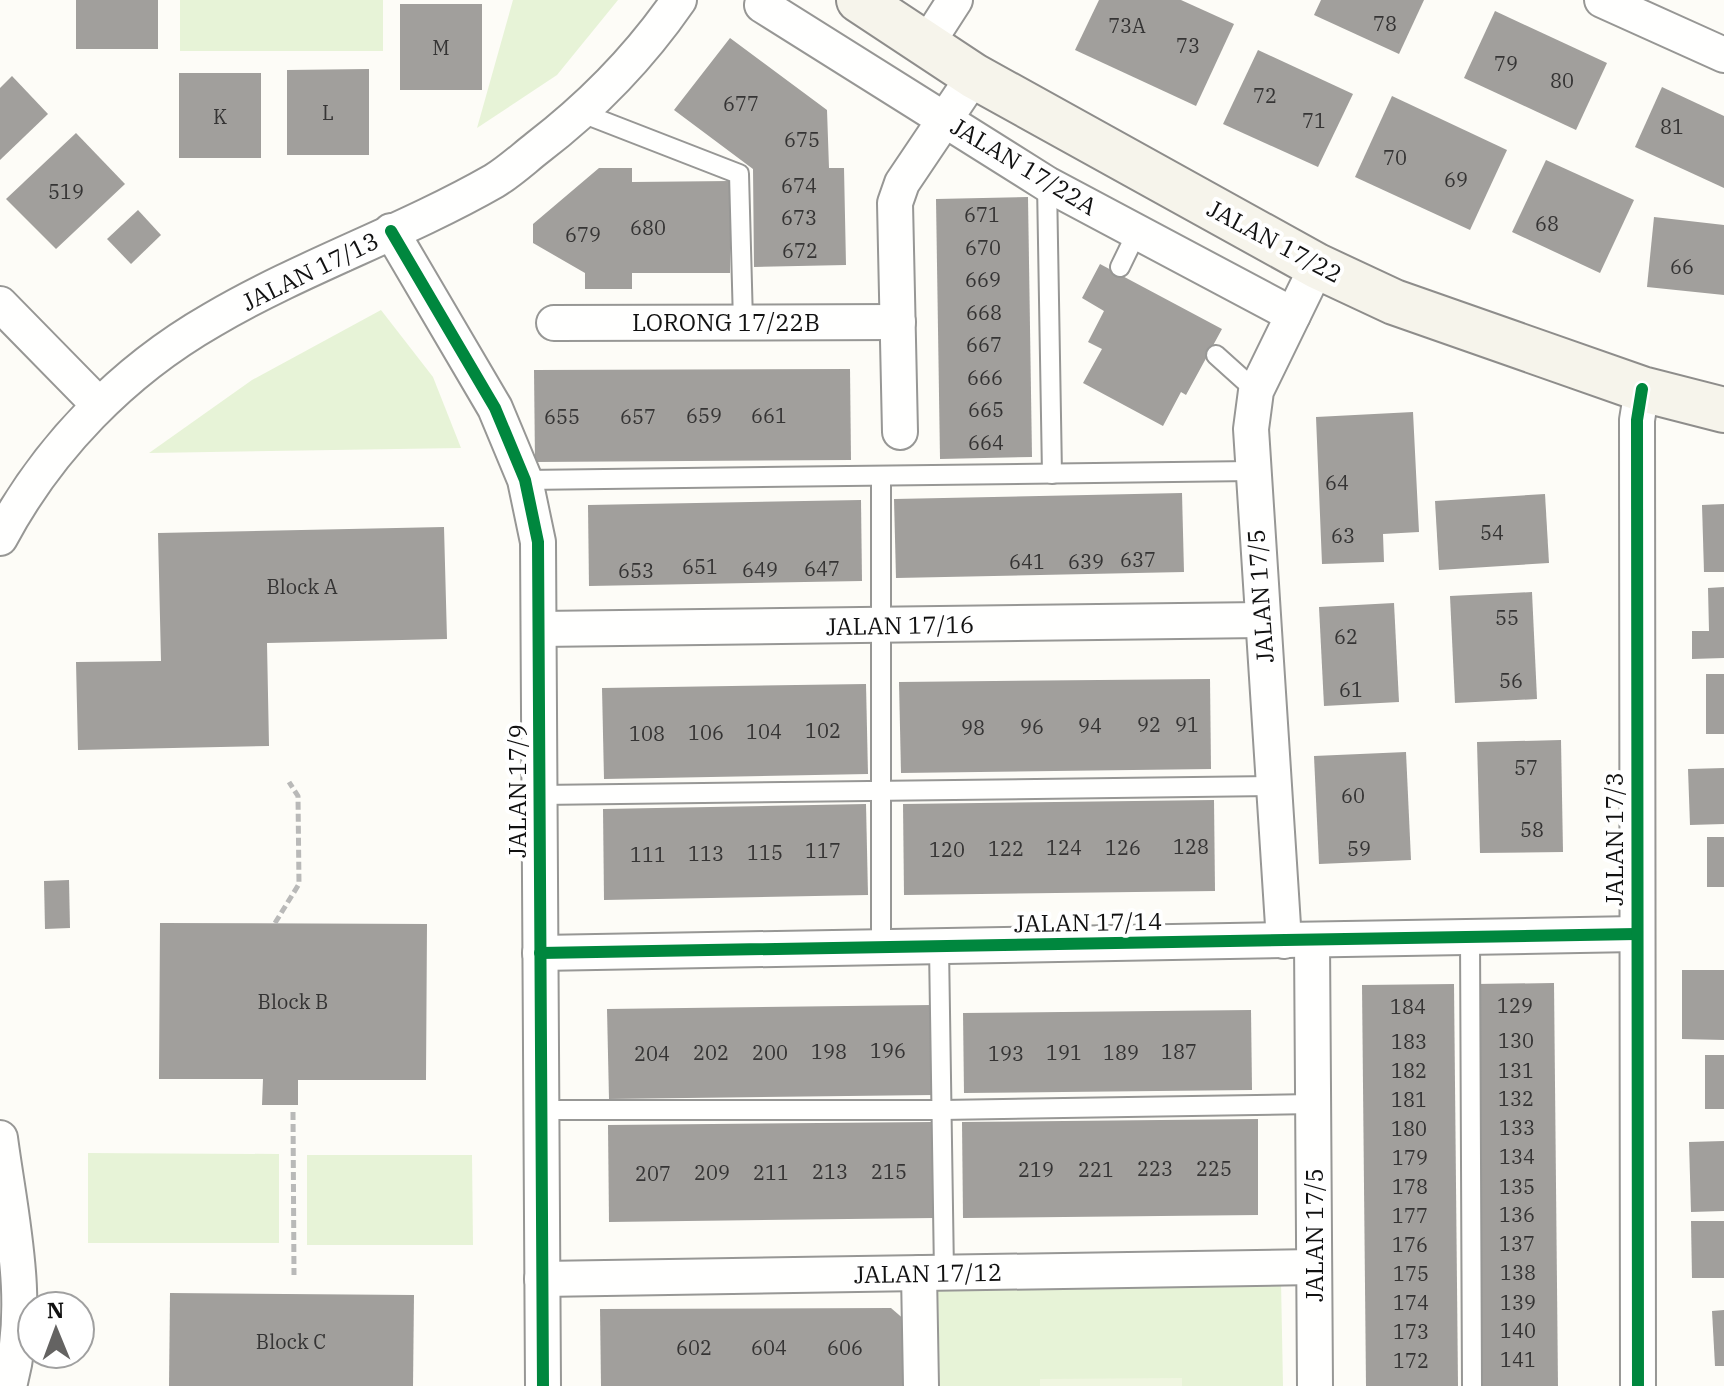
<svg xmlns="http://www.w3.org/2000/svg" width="1724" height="1386" viewBox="0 0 1724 1386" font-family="'IBM Plex Serif',serif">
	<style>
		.green { fill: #e7f3d7 }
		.pitch { fill: #f0f6e1 }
		.building { fill: #a19f9c }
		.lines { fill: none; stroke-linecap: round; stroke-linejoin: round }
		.lane-casing { stroke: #979795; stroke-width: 22 }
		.street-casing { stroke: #979795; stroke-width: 38 }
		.secondary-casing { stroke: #8e8d8b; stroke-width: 48 }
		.path { stroke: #b9b9b8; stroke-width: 5; stroke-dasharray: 8 4; stroke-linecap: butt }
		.lane { stroke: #fffffe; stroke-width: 18 }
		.street { stroke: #fffffe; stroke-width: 34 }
		.secondary { stroke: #f6f4eb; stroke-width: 44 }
		.cycleway-casing { stroke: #fff; stroke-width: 17 }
		.cycleway { stroke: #00873e; stroke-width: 12 }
		.labels { text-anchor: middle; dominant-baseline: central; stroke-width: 8; stroke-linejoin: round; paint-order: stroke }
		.number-label { font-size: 20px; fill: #353434 }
		.street-label { font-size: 24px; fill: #111; stroke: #fff }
	</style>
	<rect width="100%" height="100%" fill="#fdfcf7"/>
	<g class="green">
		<rect x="180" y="0" width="203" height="51"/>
		<polygon points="513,0 618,0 557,75 477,128"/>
		<polygon points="381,310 433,377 461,448 149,453 252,380"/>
		<polygon points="88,1153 279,1154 279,1243 88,1243"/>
		<polygon points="307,1155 472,1155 473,1245 307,1245"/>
		<polygon points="1281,1281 1283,1386 940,1386 938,1289"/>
	</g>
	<polygon class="pitch" points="1182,1378 1182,1386 1040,1386 1040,1379"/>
	<g class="building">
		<rect x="76" y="0" width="82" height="49"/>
		<polygon points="1099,0 1181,0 1234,24 1196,106 1075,50"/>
		<polygon points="1321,0 1424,0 1399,54 1314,15"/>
		<rect x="400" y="4" width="82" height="86"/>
		<polygon points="1495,11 1607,63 1576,130 1464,78"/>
		<polygon points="730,38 827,110 829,168 844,168 846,265 754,267 753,169 674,110"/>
		<polygon points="1258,50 1353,94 1318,167 1223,124"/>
		<polygon points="369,69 369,155 287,155 287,70"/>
		<rect x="179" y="73" width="82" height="85"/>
		<polygon points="12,76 48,114 0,160 0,88"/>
		<polygon points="1662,87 1724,116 1724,188 1635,147"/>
		<polygon points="1392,96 1507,150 1470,230 1355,177"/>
		<polygon points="76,133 125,184 56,249 6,199"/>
		<polygon points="1546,160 1634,200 1600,273 1512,232"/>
		<polygon points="599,168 632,168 632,182 730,181 730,273 632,273 632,289 585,289 585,273 533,243 533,224"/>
		<polygon points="1028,197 1032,457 940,459 936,199"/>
		<polygon points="138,210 161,235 131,264 107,239"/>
		<polygon points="1654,217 1724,225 1724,295 1647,287"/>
		<polygon points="1100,264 1222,329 1186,395 1181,392 1163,426 1083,383 1102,349 1088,342 1104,311 1082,298"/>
		<polygon points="850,369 851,460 535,462 534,370"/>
		<polygon points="1413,412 1419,532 1383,534 1384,562 1322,564 1316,417"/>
		<polygon points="1182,493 1184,572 896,578 894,499"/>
		<polygon points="1545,494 1549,563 1439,570 1435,501"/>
		<polygon points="861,500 862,581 589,586 588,505"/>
		<polygon points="1724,504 1724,572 1704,572 1702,505"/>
		<polygon points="444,527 447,639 267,643 269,746 78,750 76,662 161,661 158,533"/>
		<polygon points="1724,587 1724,658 1692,659 1692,631 1709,631 1708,588"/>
		<polygon points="1532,592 1537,699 1455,703 1450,596"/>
		<polygon points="1394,603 1399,702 1324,706 1319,607"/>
		<rect x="1706" y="674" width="18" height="60"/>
		<polygon points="1210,679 1211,769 901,773 899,682"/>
		<polygon points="866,684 868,774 604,779 602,688"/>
		<polygon points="1561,740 1563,852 1480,853 1477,742"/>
		<polygon points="1406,752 1411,860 1319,864 1314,756"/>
		<polygon points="1724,768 1724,824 1690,825 1688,769"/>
		<polygon points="1214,800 1215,891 904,895 903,804"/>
		<polygon points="866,804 868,895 604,900 603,809"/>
		<rect x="1707" y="837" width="17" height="50"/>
		<polygon points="69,880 70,928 45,929 44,881"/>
		<polygon points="160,923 427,924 426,1080 298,1080 298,1105 262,1105 263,1079 159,1079"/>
		<polygon points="1682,970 1724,970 1724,1040 1682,1039"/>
		<polygon points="1554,983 1558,1386 1480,1386 1476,984"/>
		<polygon points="1454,984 1458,1386 1366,1386 1362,985"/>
		<polygon points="932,1005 933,1095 609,1099 607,1009"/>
		<polygon points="1251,1010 1252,1090 964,1093 963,1013"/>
		<rect x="1705" y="1055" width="19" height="54"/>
		<polygon points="1258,1119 1258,1215 963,1218 962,1122"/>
		<polygon points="933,1122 934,1218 609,1222 608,1125"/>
		<polygon points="1724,1141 1724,1211 1691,1212 1689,1142"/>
		<polygon points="1691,1221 1724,1221 1724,1278 1692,1278"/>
		<polygon points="170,1293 414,1295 413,1386 169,1386"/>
		<polygon points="891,1308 906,1321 906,1386 601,1386 600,1309"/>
		<polygon points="1724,1310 1724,1366 1715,1366 1712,1311"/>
	</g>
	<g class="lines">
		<defs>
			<g id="lane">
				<polyline points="582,113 739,174 743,322"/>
				<polyline points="1047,184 1052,474"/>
				<polyline points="1120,267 1137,232"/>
				<polyline points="1216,355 1256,391"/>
				<polyline points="525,480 1252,471"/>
				<polyline points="539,795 1273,786"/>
				<polyline points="1470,937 1472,1386"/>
				<polyline points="939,947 944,1273"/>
				<polyline points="881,948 881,476"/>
				<polyline points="541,1110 942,1110 1313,1104"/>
			</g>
			<g id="street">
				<polyline points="1602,0 1724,55"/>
				<polyline points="762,5 1047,184 1293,315"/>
				<polyline points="926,45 955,0"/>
				<polyline points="391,231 495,408 525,480 538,542 543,1386"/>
				<polyline points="0,304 99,405"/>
				<polyline points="554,323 898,322"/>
				<polyline points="900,432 895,203 902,183 974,76"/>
				<path d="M0 538C48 448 123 371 212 320 302 267 403 233 494 181 509 172 523 159 537 148 593 105 639 58 679 0"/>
				<polyline points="539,629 1262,620"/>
				<polyline points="1312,940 1315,1386"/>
				<polyline points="1284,941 1251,429 1256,391 1317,266"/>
				<polyline points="540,953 1636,934"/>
				<path d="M0 1138C11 1220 32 1304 9 1386"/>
				<polyline points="919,1273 921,1386"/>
				<polyline points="542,1279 1314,1267"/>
				<polyline points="1638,1386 1637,420 1642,389"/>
			</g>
			<polyline id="secondary" points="859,0 974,76 1317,266 1394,302 1642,389 1724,410"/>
		</defs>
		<use href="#lane" class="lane-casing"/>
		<use href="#street" class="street-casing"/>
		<use href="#secondary" class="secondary-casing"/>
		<g class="path">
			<polyline points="275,923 299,884 298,796 289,782"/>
			<polyline points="293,1112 294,1275"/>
		</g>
		<use href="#lane" class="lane"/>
		<use href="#street" class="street"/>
		<use href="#secondary" class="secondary"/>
		<defs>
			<g id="cycleway">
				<polyline points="391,231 495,408 525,480 538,542 543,1386"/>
				<polyline points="540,953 1636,934"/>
				<polyline points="1638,1386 1637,420 1642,389"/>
			</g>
		</defs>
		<use href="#cycleway" class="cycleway-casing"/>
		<use href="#cycleway" class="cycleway"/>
	</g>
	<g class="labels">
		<g class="number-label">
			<text x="1385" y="23">78</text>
			<text x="1127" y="25">73A</text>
			<text x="1188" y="45">73</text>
			<text x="441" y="47">M</text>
			<text x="1506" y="63">79</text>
			<text x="1562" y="80">80</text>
			<text x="1265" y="95">72</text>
			<text x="741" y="103">677</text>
			<text x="328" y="112">L</text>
			<text x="220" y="116">K</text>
			<text x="1314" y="120">71</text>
			<text x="1672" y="126">81</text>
			<text x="802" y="139">675</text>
			<text x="1395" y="157">70</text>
			<text x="1456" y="179">69</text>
			<text x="799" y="185">674</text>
			<text x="66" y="191">519</text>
			<text x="982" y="214">671</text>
			<text x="799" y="217">673</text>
			<text x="1547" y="223">68</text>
			<text x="648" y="227">680</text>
			<text x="583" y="234">679</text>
			<text x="983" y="247">670</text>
			<text x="800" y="250">672</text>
			<text x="1682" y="266">66</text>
			<text x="983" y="279">669</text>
			<text x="984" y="312">668</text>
			<text x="984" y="344">667</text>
			<text x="985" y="377">666</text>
			<text x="986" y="409">665</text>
			<text x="704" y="415">659</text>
			<text x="769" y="415">661</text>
			<text x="562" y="416">655</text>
			<text x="638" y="416">657</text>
			<text x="986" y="442">664</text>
			<text x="1337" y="482">64</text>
			<text x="1492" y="532">54</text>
			<text x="1343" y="535">63</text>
			<text x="1138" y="559">637</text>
			<text x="1027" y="561">641</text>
			<text x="1086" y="561">639</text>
			<text x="700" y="566">651</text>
			<text x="822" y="568">647</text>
			<text x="760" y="569">649</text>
			<text x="636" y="570">653</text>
			<text x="302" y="586">Block A</text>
			<text x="1507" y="617">55</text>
			<text x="1346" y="636">62</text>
			<text x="1511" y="680">56</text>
			<text x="1351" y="689">61</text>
			<text x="1149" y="724">92</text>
			<text x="1187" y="724">91</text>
			<text x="1090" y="725">94</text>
			<text x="1032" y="726">96</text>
			<text x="973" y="727">98</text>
			<text x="823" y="730">102</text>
			<text x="764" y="731">104</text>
			<text x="706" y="732">106</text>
			<text x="647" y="733">108</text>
			<text x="1526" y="767">57</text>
			<text x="1353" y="795">60</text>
			<text x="1532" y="829">58</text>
			<text x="1191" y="846">128</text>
			<text x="1064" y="847">124</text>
			<text x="1123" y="847">126</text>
			<text x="1006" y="848">122</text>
			<text x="1359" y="848">59</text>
			<text x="947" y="849">120</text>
			<text x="823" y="850">117</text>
			<text x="765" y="852">115</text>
			<text x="706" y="853">113</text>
			<text x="648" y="854">111</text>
			<text x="293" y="1001">Block B</text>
			<text x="1515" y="1005">129</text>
			<text x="1408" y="1006">184</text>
			<text x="1516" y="1040">130</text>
			<text x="1409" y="1041">183</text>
			<text x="888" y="1050">196</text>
			<text x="829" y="1051">198</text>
			<text x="1179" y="1051">187</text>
			<text x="711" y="1052">202</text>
			<text x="770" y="1052">200</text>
			<text x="1064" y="1052">191</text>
			<text x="1121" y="1052">189</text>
			<text x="652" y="1053">204</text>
			<text x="1006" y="1053">193</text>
			<text x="1409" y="1070">182</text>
			<text x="1516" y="1070">131</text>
			<text x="1516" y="1098">132</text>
			<text x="1409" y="1099">181</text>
			<text x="1517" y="1127">133</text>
			<text x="1409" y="1128">180</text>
			<text x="1517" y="1156">134</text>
			<text x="1410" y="1157">179</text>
			<text x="1155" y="1168">223</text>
			<text x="1214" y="1168">225</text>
			<text x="1036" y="1169">219</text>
			<text x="1096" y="1169">221</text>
			<text x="830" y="1171">213</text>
			<text x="889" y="1171">215</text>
			<text x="712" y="1172">209</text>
			<text x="771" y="1172">211</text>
			<text x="653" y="1173">207</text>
			<text x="1410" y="1186">178</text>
			<text x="1517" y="1186">135</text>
			<text x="1517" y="1214">136</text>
			<text x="1410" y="1215">177</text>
			<text x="1517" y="1243">137</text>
			<text x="1410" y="1244">176</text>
			<text x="1518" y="1272">138</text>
			<text x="1411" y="1273">175</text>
			<text x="1411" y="1302">174</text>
			<text x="1518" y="1302">139</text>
			<text x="1518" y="1330">140</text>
			<text x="1411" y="1331">173</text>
			<text x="291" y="1341">Block C</text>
			<text x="694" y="1347">602</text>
			<text x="769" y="1347">604</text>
			<text x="845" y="1347">606</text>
			<text x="1518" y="1359">141</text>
			<text x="1411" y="1360">172</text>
		</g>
		<g class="street-label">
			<text transform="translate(1024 166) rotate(31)">JALAN 17/22A</text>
			<text transform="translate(1275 241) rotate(28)">JALAN 17/22</text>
			<text transform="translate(310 271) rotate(-26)">JALAN 17/13</text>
			<text x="726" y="322">LORONG 17/22B</text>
			<text transform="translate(1260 596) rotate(-94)">JALAN 17/5</text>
			<text transform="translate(900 625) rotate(-1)">JALAN 17/16</text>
			<text transform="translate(517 791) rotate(-90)">JALAN 17/9</text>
			<text transform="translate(1614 839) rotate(-90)">JALAN 17/3</text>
			<text transform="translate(1088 922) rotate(-1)">JALAN 17/14</text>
			<text transform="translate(1314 1235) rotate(-90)">JALAN 17/5</text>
			<text transform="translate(928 1273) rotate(-1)">JALAN 17/12</text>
		</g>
	</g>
	<g transform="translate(56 1330) rotate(359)"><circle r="38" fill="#ffffff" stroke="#a0a0a0" stroke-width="2"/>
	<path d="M0-6L14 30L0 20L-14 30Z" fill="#646362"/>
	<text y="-12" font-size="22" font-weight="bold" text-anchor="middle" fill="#111111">N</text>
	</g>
</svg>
